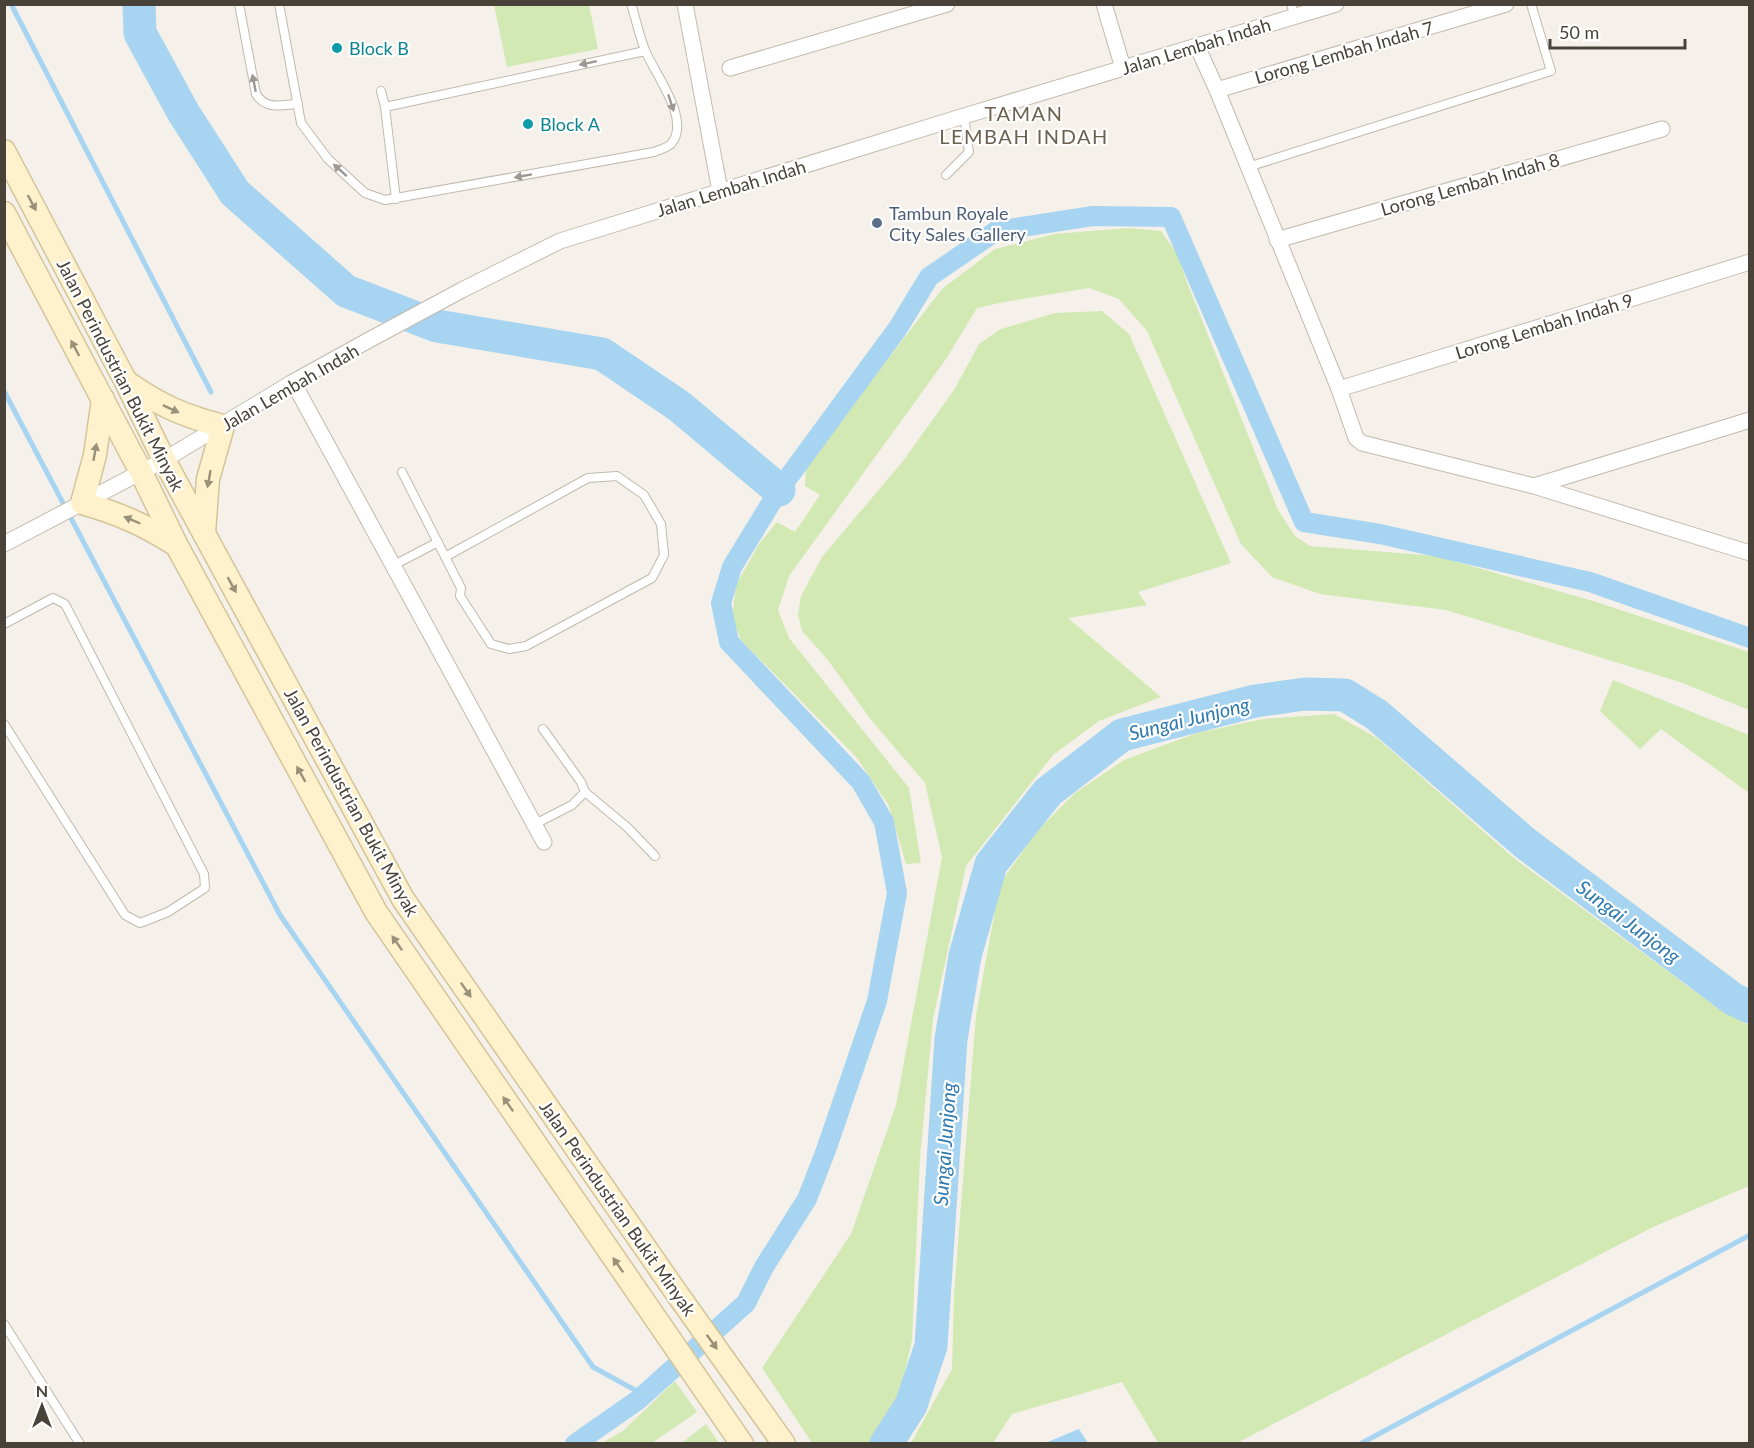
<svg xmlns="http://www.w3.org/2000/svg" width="1754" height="1448" viewBox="0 0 1754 1448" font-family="Lato,sans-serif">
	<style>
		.green { fill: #d2e9b3 }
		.water { fill: #a7d4f1 }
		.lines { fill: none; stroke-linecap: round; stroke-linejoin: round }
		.stream { stroke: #a7d4f1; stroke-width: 5 }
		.canal { stroke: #a7d4f1; stroke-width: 20 }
		.river { stroke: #a7d4f1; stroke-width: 33 }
		.service-casing { stroke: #c1b9ac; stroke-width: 10 }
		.minor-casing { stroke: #c1b9ac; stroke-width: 17 }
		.secondary-casing { stroke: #d4c49a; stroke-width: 25 }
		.service { stroke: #fff; stroke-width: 8 }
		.minor { stroke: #fff; stroke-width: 15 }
		.secondary { stroke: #fef1cb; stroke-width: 22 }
		.oneway { fill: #9b9792 }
		.oneway2 { fill: #9a917a }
		.culture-dot { fill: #0f9aa8; stroke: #fff; stroke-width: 2 }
		.service-dot { fill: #5c6f8a; stroke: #fff; stroke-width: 2 }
		.labels { text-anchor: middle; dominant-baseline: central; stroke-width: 4.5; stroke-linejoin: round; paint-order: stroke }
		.street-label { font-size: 18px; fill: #494238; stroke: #fff }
		.culture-label { font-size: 18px; fill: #0d838f; stroke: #fff; text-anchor: start }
		.service-label { font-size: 18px; fill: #4e5e75; stroke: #fff; text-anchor: start }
		.neighbourhood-label { font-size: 20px; letter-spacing: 1.5px; fill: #6c604f; stroke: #fff }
		.water-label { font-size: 20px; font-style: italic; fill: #2e7aae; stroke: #fff }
	</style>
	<rect width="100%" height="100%" fill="#f5f1ea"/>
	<g class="green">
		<polygon points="494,5 589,5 598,49 507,67"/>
		<polygon points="1128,228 1161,231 1178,255 1186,280 1278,510 1295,536 1310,546 1436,556 1593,601 1749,652 1749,710 1680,682 1446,610 1320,594 1272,577 1241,544 1147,331 1119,299 1089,288 1004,302 977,308 946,359 789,576 778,610 789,638 909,788 921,863 906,864 889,806 857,758 741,640 732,618 736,585 759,544 777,522 795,532 820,495 805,486 806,465 942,289 995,249 1054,234"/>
		<polygon points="1102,311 1129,334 1231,563 1138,592 1147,605 1068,618 1161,697 1099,721 1053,755 966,866 933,1019 920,1158 912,1340 900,1394 876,1437 868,1443 812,1443 762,1368 851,1234 896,1105 942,857 925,783 872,721 827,659 802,631 798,615 801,596 822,557 903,461 954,390 979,344 1001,329 1055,313"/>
		<polygon points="1613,680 1749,735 1749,793 1661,729 1640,749 1600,711"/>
		<polygon points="1334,714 1377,738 1515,859 1723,1012 1749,1025 1749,1186 1653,1227 1237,1443 1158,1443 1122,1382 1012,1414 993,1443 911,1443 952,1369 954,1294 976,1015 1000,883 1039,829 1075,793 1124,760 1197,733 1263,719"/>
		<polygon points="675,1381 697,1412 652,1443 602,1443 623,1431"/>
		<polygon points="706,1424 719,1443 682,1443"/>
	</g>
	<polygon class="water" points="1079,1429 1088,1443 1045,1443"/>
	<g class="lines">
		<g class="stream">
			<polyline points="11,4 211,392"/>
			<polyline points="4,391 280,915 593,1367 644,1395"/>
			<polyline points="1360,1444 1750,1235"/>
		</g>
		<polyline class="canal" points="575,1444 638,1400 746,1303 764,1267 807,1199 826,1150 877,1001 897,893 884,822 861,782 729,642 721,603 732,567 779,490 898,328 929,277 996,231 1093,216 1171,217 1304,522 1380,534 1590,582 1750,638"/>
		<g class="river">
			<polyline points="139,4 140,33 183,112 235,193 346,291 437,326 602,354 679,406 779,490"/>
			<polyline points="886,1444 911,1405 931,1346 951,1039 965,956 991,864 1048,792 1122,735 1255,701 1305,694 1345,695 1377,715 1525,843 1733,999 1750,1007"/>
		</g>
		<defs>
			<g id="service">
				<path d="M239 4 256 94C266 110 280 105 298 104"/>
				<path d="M279 4 301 123 328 159 365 193 385 200 654 152C659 150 667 148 671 144 692 120 654 73 645 50 639 35 636 19 631 4"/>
				<polyline points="1291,4 1295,17"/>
				<polyline points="381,91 385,107 645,51"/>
				<polyline points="385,107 396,199"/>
				<polyline points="1248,167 1551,71 1531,4"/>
				<polyline points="946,175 969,152 964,116"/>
				<polyline points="402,472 461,588 460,596 491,644 509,649 526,646 652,578 664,555 661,524 644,495 617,476 588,478 445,557"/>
				<polyline points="394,565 438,542"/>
				<polyline points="4,624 53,598 65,604 204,874 205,888 168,912 140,923 125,915 4,724"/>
				<polyline points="585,792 627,827 655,856"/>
				<polyline points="535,824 572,805 585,792 581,782 543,729"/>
				<polyline points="4,1324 80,1444"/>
			</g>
			<g id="minor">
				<polyline points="685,4 720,191"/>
				<polyline points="1104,4 1123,68"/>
				<polyline points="1197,46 1217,90 1339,389 1356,438 1362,443 1534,486 1750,553"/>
				<polyline points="730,68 947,4"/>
				<polyline points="1217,90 1506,4"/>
				<polyline points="1277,240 1662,129"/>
				<polyline points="293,382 544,842"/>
				<polyline points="1339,389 1750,262"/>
				<polyline points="1534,486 1750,420"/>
				<polyline points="4,544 164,460 293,382 369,340 462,290 560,241 964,116 1336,4"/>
			</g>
			<g id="secondary">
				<polyline points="4,151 125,380 164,460 403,899 678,1295 784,1444"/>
				<polyline points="4,213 141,472 177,546 376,912 742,1444"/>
				<path d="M128 383C161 406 184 416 223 426L208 479 204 533"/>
				<path d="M103 399 95 455 82 503C120 514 143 524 176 545"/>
			</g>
		</defs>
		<use href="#service" class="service-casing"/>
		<use href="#minor" class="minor-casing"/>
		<use href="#secondary" class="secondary-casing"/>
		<use href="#service" class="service"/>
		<use href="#minor" class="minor"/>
		<use href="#secondary" class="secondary"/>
	</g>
	<defs><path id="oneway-solid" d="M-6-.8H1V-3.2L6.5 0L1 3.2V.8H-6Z" transform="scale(1.5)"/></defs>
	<g class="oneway">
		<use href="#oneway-solid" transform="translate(588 63) rotate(168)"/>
		<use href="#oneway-solid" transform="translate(254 83) rotate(-101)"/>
		<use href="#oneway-solid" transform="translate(671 103) rotate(72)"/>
		<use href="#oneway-solid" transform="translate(340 170) rotate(-138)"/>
		<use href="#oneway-solid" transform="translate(523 176) rotate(170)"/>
	</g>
	<g class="oneway2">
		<use href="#oneway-solid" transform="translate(32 203) rotate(62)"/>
		<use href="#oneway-solid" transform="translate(75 348) rotate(-118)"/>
		<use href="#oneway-solid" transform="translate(171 409) rotate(25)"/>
		<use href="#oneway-solid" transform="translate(95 452) rotate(-80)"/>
		<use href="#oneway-solid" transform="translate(209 479) rotate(100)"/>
		<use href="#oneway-solid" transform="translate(132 520) rotate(-157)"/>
		<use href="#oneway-solid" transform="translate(232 585) rotate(61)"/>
		<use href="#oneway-solid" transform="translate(301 774) rotate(-119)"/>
		<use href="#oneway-solid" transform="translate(397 943) rotate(-125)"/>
		<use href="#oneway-solid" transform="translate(466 990) rotate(55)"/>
		<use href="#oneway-solid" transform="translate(508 1104) rotate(-125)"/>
		<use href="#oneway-solid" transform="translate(618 1265) rotate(-125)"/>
		<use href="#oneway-solid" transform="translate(712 1342) rotate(54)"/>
	</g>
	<g class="culture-dot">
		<circle cx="337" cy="48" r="6"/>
		<circle cx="528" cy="124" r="6"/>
	</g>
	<circle class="service-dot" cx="877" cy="223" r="6"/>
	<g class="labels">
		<g class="street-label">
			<text transform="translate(1196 46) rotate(-17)">Jalan Lembah Indah</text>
			<text transform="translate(1344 52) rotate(-16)">Lorong Lembah Indah 7</text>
			<text transform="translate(1470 184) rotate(-16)">Lorong Lembah Indah 8</text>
			<text transform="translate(731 188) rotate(-17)">Jalan Lembah Indah</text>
			<text transform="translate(1544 326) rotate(-17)">Lorong Lembah Indah 9</text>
			<text transform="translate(121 375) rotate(63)">Jalan Perindustrian Bukit Minyak</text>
			<text transform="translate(290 387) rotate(-30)">Jalan Lembah Indah</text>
			<text transform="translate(352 802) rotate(61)">Jalan Perindustrian Bukit Minyak</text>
			<text transform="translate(618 1208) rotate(55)">Jalan Perindustrian Bukit Minyak</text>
		</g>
		<g class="culture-label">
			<text x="349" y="48">Block B</text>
			<text x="540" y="124">Block A</text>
		</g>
		<g class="service-label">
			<text x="889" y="213">Tambun Royale<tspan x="889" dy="21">City Sales Gallery</tspan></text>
		</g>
		<g class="neighbourhood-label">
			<text x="1024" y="113">TAMAN<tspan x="1024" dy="23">LEMBAH INDAH</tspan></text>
		</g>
		<g class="water-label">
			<text transform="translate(1189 718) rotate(-14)">Sungai Junjong</text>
			<text transform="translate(1629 921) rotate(37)">Sungai Junjong</text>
			<text transform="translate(944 1144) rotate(-86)">Sungai Junjong</text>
		</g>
	</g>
	<rect width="1754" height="1448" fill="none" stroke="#494238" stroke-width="12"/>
	<g transform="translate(42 1406)" stroke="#ffffff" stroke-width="4.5" paint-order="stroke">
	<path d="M0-4.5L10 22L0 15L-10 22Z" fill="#494238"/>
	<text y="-9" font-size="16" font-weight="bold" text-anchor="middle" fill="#494238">N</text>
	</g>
	<path d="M1550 39v9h135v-9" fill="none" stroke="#494238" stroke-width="3"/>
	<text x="1559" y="39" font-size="18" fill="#494238" stroke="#ffffff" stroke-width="4.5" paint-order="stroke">50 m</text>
</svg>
